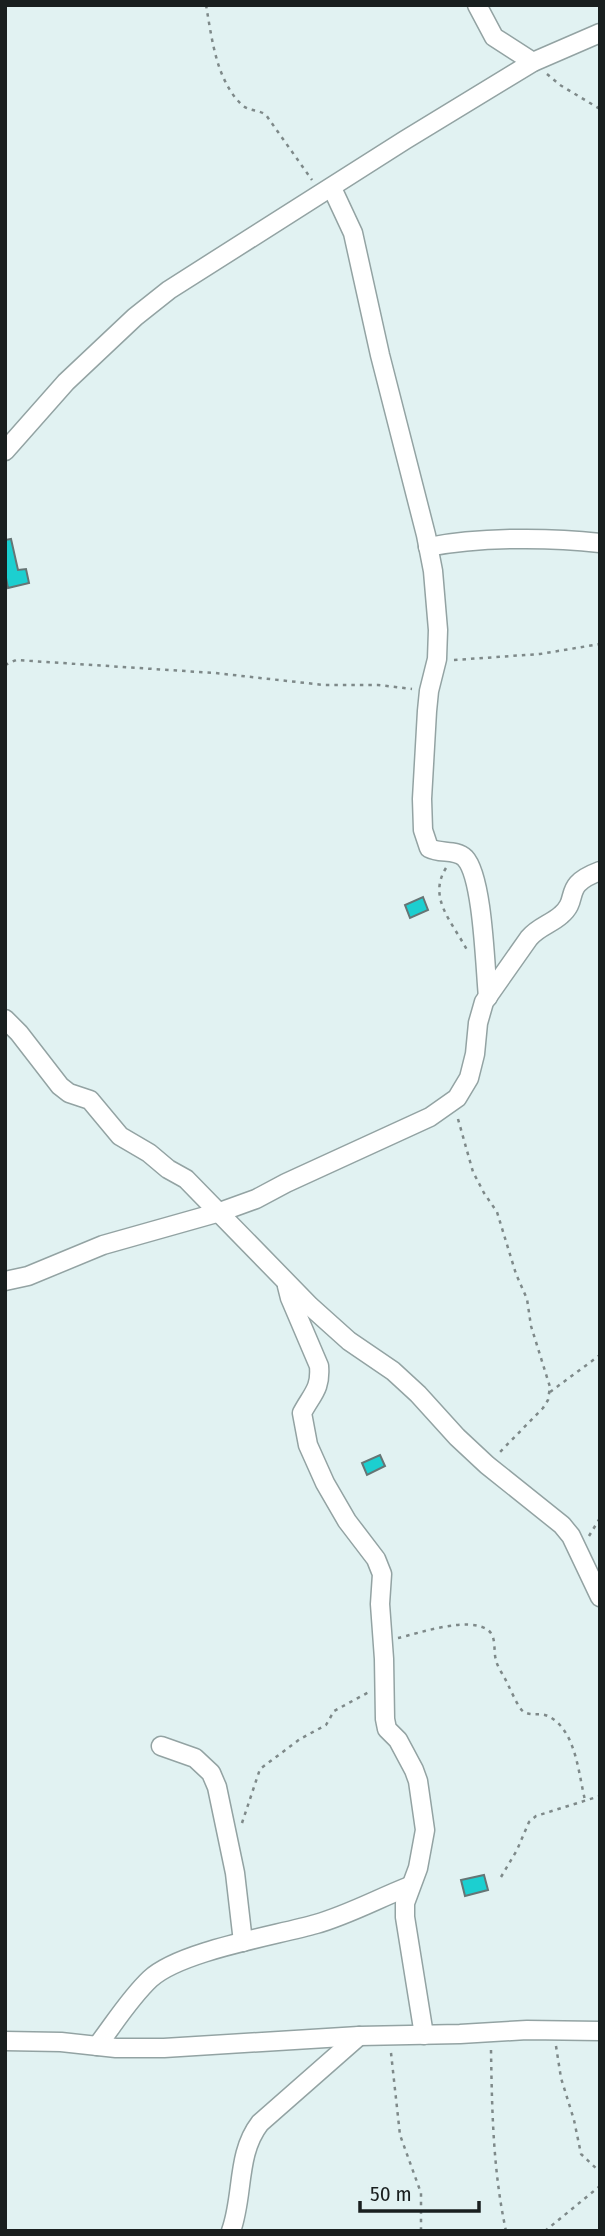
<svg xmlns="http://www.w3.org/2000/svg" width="605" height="2236" viewBox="0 0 605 2236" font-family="'Fira Sans Condensed',sans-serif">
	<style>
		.building { fill: #1ccfd0; stroke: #667575; stroke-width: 2 }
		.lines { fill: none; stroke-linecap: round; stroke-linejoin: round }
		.minor-casing { stroke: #93a3a3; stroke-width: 21 }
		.path { stroke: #7e8989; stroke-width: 2.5; stroke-dasharray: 3.5 5; stroke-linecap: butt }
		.minor { stroke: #fff; stroke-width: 18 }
	</style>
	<rect width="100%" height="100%" fill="#e1f2f2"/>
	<g class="building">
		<polygon points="11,539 18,570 26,569 29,583 8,588 5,573 5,540"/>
		<polygon points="423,897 428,910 410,918 405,905"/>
		<polygon points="380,1455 385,1466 367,1475 362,1463"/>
		<polygon points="484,1875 488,1890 465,1896 461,1880"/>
	</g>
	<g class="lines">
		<defs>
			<g id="minor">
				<polyline points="477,5 494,37 533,62"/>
				<path d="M332 188 353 233 380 355 426 535 433 571 438 630 437 659 429 691 427 711 422 799 423 830 429 848C440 854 456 849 465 858 483 877 485 967 488 997"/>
				<polyline points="5,451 66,382 135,317 169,290 405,140 533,62 600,33"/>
				<path d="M428 547C479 537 548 537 600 543"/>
				<polyline points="5,1019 19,1033 60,1086 69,1093 90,1100 120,1136 149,1153 168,1169 186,1179 310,1306 349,1341 393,1371 418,1394 457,1437 487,1465 562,1525 571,1536 600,1597"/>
				<path d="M5 1281 28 1276 103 1245 220 1212 256 1199 286 1183 430 1117 457 1098 469 1078 475 1054 478 1023 484 1002 529 938C538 927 551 924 561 915 581 898 560 886 600 871"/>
				<path d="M287 1286 290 1298 319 1366C321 1389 312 1394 302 1413L308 1445 325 1483 347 1521 376 1559 382 1574 380 1604 384 1659 385 1719 387 1729 398 1740 414 1770 418 1781 425 1830 418 1868 405 1903V1917L424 2035"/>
				<polyline points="161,1746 195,1758 211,1773 217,1787 235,1873 243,1942"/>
				<polyline points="5,2041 61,2042 116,2048 164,2048 359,2036 460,2034 527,2030 600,2031"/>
				<path d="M97 2046C114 2024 129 1999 150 1979 180 1951 274 1936 316 1924 348 1915 379 1898 410 1886"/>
				<path d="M231 2231C244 2195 236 2154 260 2123L359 2036"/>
			</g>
		</defs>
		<use href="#minor" class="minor-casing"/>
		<g class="path">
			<path d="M206 5C212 39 216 79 241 104 249 112 258 109 266 115L312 180"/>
			<polyline points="547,74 560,85 600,109"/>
			<polyline points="454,660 540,654 600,644"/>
			<polyline points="5,665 16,660 215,673 324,685 378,685 412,689"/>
			<path d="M446 868C427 898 453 923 467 950"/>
			<polyline points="458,1119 473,1172 484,1193 497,1212 516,1274 527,1299 531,1326 550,1387 548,1400 543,1408 499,1453"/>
			<polyline points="550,1392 600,1355"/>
			<polyline points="589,1536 600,1518"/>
			<path d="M398 1638C420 1633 468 1616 488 1630 497 1637 493 1651 496 1660 497 1665 500 1670 503 1675 508 1683 518 1709 524 1712 536 1718 543 1708 559 1724 577 1743 579 1776 585 1800"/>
			<polyline points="242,1823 260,1769 300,1739 326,1725 334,1711 369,1692"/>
			<polyline points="501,1877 517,1850 529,1822 536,1816 600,1796"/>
			<polyline points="556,2046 561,2078 574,2120 581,2154 600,2172"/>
			<path d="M491 2050C492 2111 493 2171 506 2231"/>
			<polyline points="391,2053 400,2135 421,2193 421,2231"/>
			<polyline points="545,2231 600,2186"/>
		</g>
		<use href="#minor" class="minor"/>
	</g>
	<rect width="605" height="2236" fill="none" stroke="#191f1f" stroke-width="14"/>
	<path d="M360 2201v10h119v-10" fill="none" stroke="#191f1f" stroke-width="3.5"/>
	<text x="370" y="2201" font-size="21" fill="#191f1f" stroke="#e1f2f2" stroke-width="5" paint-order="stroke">50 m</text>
</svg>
